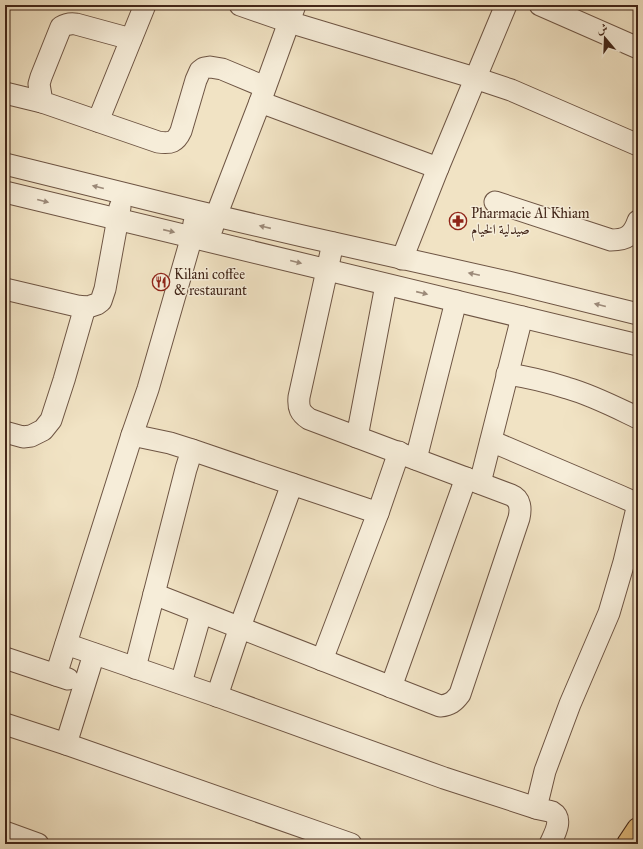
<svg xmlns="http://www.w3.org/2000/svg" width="643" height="849" viewBox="0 0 643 849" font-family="'IM FELL Great Primer',Amiri,serif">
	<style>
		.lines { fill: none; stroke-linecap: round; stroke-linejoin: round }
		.minor-casing { stroke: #6e5544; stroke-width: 23 }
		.major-casing { stroke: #422619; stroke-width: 24 }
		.minor { stroke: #f6edd9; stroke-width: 21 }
		.major { stroke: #e8c282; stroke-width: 22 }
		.oneway { fill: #9c8a79 }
		.labels { text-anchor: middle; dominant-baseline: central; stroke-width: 3; stroke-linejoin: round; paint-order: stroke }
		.poi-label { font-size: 14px; fill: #422619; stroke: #f6edd9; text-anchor: start }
	</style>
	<rect width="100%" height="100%" fill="#f1e3c4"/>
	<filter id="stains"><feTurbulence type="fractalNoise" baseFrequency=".005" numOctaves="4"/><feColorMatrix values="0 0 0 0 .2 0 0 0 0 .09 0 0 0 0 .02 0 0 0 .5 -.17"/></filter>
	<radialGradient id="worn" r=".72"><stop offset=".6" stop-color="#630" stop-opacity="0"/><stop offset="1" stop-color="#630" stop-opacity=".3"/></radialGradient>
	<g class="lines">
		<defs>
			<g id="minor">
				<polyline points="240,5 289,22 475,78 511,90 638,145"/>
				<polyline points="540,5 638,48"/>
				<path d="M131 39 76 24C70 23 66 24 61 27L41 77 39 84 42 102 158 142C171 144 176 142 181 131L196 80 200 71 204 68 210 67 222 69 265 87"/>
				<polyline points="5,93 42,102"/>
				<polyline points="260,102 438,168"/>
				<polyline points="98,121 145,5"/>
				<polyline points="5,164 195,211 307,237 508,282 638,314"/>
				<polyline points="5,192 638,345"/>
				<path d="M495 202 611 240C627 240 633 235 638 221"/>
				<polyline points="212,229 216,216 260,102 289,22 295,5"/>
				<polyline points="402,259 438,168 506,5"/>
				<polyline points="5,289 77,306 85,307 91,306 97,304 101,301 105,289 120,207"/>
				<path d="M507 374C528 377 548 382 567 388 592 395 615 407 638 418"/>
				<polyline points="5,432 23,437 31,436 43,430 51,420 64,380 85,307"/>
				<polyline points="132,435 170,443 192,450 186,469 135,668"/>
				<polyline points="357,437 386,285"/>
				<polyline points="491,441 620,496 638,504 638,503"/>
				<polyline points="192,450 292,484"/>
				<polyline points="416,459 456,301"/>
				<polyline points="480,483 522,317"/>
				<path d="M154 594 440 706C450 705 454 702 460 694L519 518C521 509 521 499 511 495L309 419C300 413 298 408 299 397L333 243"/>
				<polyline points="66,644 217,696 444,778 536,808"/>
				<polyline points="5,658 68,679"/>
				<polyline points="322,660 378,513"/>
				<polyline points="56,675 132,435 148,389 192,236 194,223"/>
				<polyline points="181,683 201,613"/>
				<polyline points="391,687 466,478"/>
				<polyline points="217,696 240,627 292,484 378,513 399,452"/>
				<polyline points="5,724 66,744 351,844"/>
				<polyline points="66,744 94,654"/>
				<polyline points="5,832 38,844"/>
				<path d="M550 844C554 835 564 819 552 812 547 810 541 810 536 808L545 771 570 704 609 613 624 562 638 504"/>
			</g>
			<polyline id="major" points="628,844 638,829"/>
		</defs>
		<use href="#minor" class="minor-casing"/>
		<use href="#major" class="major-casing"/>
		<use href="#minor" class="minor"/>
		<use href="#major" class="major"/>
	</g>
	<defs><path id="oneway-solid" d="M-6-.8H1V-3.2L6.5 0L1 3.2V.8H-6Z"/></defs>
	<g class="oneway">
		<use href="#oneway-solid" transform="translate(98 187) rotate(-166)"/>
		<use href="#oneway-solid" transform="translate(43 201) rotate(14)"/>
		<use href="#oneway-solid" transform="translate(265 227) rotate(-167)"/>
		<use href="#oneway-solid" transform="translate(169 231) rotate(13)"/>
		<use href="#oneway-solid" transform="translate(296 262) rotate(14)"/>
		<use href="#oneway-solid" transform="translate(474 274) rotate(-168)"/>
		<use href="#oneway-solid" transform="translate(422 293) rotate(13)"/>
		<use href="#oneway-solid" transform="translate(600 305) rotate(-166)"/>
	</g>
	<defs>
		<symbol id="pharmacy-ring" viewBox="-11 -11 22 22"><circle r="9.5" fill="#f6edd9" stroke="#8f2418" stroke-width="1.5"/><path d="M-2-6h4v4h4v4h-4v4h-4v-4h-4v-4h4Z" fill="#8f2418"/></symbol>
		<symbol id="restaurant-ring" viewBox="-11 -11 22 22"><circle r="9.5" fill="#f6edd9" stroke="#8f2418" stroke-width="1.5"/><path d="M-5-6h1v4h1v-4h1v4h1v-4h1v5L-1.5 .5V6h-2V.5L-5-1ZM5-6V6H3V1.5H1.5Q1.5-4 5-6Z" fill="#8f2418"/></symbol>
	</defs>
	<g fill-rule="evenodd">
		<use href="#pharmacy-ring" x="448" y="211" width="20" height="20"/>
		<use href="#restaurant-ring" x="151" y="272" width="20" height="20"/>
	</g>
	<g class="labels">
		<g class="poi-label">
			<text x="471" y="213">Pharmacie Al Khiam<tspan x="471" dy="16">صيدلية الخيام</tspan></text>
			<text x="174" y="274">Kilani coffee<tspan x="174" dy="16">&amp; restaurant</tspan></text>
		</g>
	</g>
	<rect width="643" height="849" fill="none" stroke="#f1e3c4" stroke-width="20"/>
	<rect x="6" y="6" width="631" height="837" fill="none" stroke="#422619" stroke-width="2"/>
	<rect x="10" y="10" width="623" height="829" fill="none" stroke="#422619"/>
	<g transform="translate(605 38) rotate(341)" stroke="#f6edd9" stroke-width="3" paint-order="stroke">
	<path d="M0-3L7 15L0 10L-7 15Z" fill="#422619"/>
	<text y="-6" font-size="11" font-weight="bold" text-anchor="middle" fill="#422619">ش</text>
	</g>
	<rect width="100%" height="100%" filter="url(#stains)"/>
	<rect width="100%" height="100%" fill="url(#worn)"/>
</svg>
